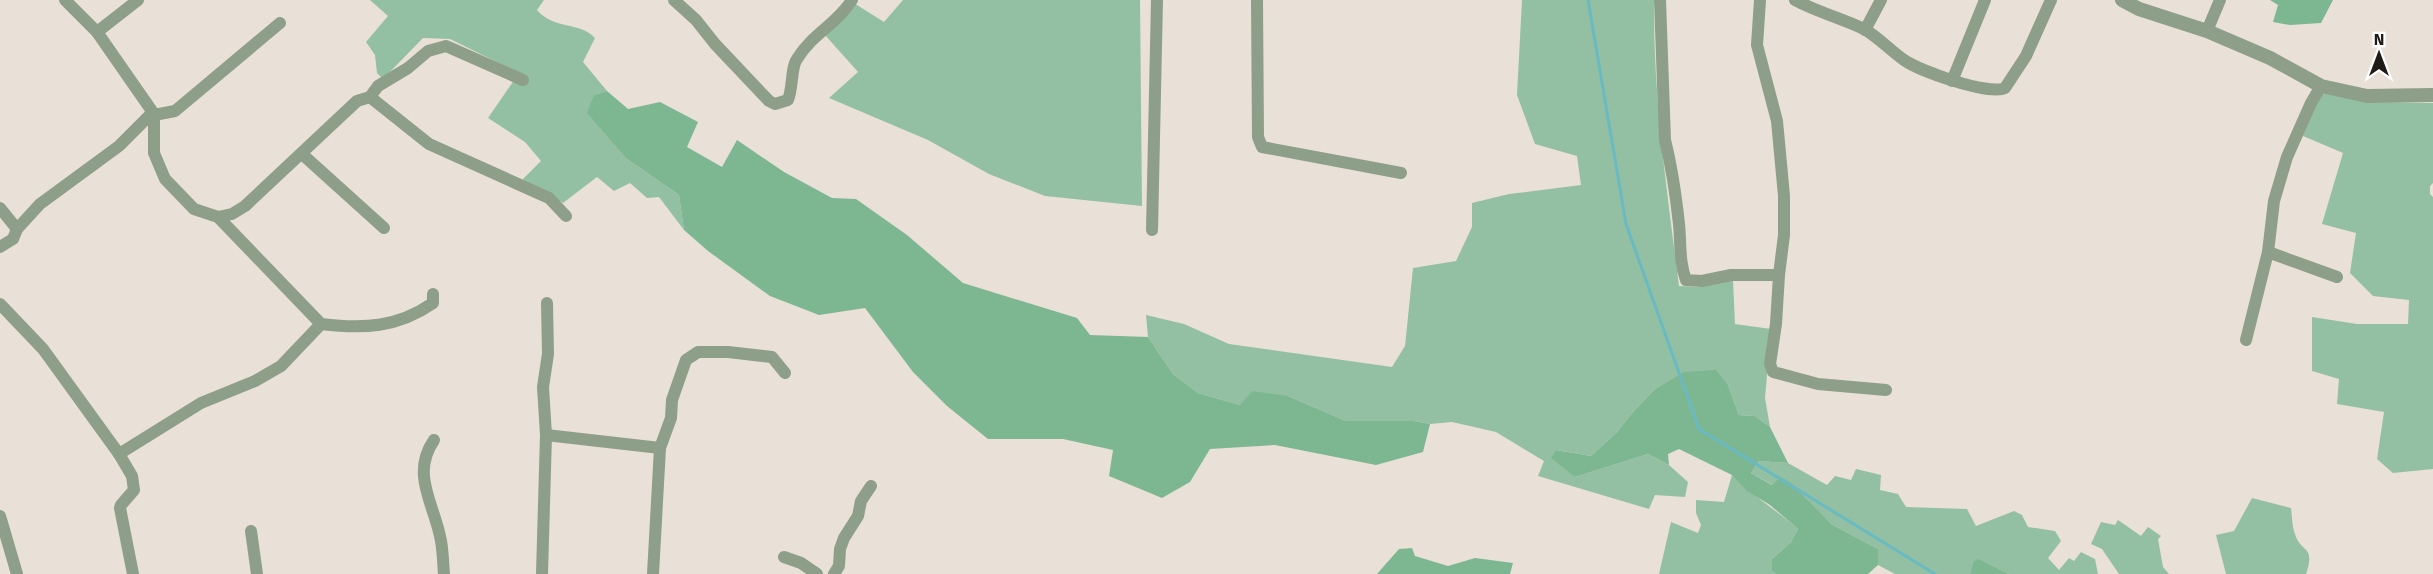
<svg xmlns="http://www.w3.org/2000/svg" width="2433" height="574" viewBox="0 0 2433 574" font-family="'Fira Sans',sans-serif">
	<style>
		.green { fill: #93c0a3 }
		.forest { fill: #7db792 }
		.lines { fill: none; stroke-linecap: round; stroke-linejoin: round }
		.stream { stroke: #69bac2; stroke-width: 3 }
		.minor { stroke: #8d9e89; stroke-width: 12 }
		.tertiary { stroke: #8d9e89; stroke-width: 14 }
	</style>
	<rect width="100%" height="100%" fill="#e9e0d7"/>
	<g class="green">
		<path d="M370 0H544L537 10C554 30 579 21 595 38L583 62 607 91 594 95 627 159 679 195 684 230 659 197 647 198 630 183 614 191 597 177 563 203 542 191 520 182 541 161 525 142 488 118 519 73 450 39 423 38 383 79 377 73 375 55 366 42 388 16Z"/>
		<polygon points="849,0 884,22 903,0 1140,0 1142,206 1045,196 989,174 928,140 829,98 858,72 825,35"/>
		<path d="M1522 0H1654C1653 96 1667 191 1679 286L1701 287 1733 280 1735 324 1771 329 1765 398 1770 427 1755 416 1739 415 1728 385 1683 372 1655 389 1633 412 1617 432 1591 456 1556 450 1575 477 1648 454 1669 465 1688 482 1685 497 1655 495 1649 509 1538 476 1544 461 1496 432 1452 422 1430 424 1414 421H1346L1288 396 1240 405 1198 393 1173 374 1148 337 1146 315 1184 324 1229 344 1392 367 1405 346 1413 268 1456 261 1472 227V203L1509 194 1581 185 1577 156 1535 144 1517 95Z"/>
		<polygon points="2321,93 2367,102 2433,103 2433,183 2430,186 2430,194 2433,197 2433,469 2393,473 2377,459 2384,412 2337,404 2339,379 2312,371 2312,317 2357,324 2408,324 2409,300 2373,296 2350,273 2356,233 2322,224 2343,153 2303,136 2307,122"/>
		<polygon points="1759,461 1788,463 1827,485 1835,476 1851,480 1856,469 1881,475 1880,490 1898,494 1906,507 1967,509 1976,526 2014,511 2022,515 2028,527 2055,531 2061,541 2048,558 2059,570 2069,558 2074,561 2081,552 2095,559 2098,574 2009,574 1978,560 1973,562 1970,574 1895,574 1878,565 1878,549 1831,524 1813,507 1751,473"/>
		<path d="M1732 475C1752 495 1776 510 1798 529L1791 542 1772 559V571L1776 574H1659L1671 522 1698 533 1701 525 1696 513V500L1724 502Z"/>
		<path d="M2252 498 2291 508C2292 516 2292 526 2295 534 2301 554 2316 544 2306 574H2226L2216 535 2234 531Z"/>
		<polygon points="2118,520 2141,536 2148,527 2161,536 2158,539 2163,567 2169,574 2119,574 2102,549 2091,544 2101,522 2115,525"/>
	</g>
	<g class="forest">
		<polygon points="2270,0 2333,0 2321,23 2290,25 2273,22 2278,5"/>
		<polygon points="607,91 628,109 660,102 698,122 687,147 722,167 737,140 784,172 832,198 856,199 907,235 963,283 1077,318 1090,335 1148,337 1173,374 1198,393 1240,405 1252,391 1288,396 1346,421 1414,421 1430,424 1423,452 1376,465 1275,445 1210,449 1190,482 1162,498 1109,476 1113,450 1063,439 988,439 947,406 913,372 865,308 819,315 770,296 708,251 684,230 679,195 627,159 587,113 594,95"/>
		<polygon points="1716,370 1728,385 1739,415 1755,416 1770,427 1788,463 1759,461 1751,473 1772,485 1781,477 1791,483 1831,524 1878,549 1878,565 1868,574 1776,574 1772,571 1772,559 1791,542 1798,529 1770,505 1747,491 1732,475 1679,449 1668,454 1669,465 1648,454 1575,477 1551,458 1556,450 1591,456 1617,432 1633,412 1655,389 1683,372"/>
		<polygon points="1412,548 1415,556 1448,566 1475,558 1513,563 1510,574 1377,574 1399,549"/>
		<polygon points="1978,559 2009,574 1970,574 1973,562"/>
	</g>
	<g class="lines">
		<polyline class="stream" points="1588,0 1626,224 1699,429 1935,574"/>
		<g class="minor">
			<path d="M65 0 97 32 154 114V153L165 179 194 209 218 217 321 324C363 329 397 328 433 303V294"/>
			<path d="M674 0 696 20 715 44 769 101 775 104 788 100C793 88 791 67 797 59 811 35 838 23 852 0"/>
			<polyline points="1257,0 1258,137 1262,147 1401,173"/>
			<path d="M1660 0 1665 140C1672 168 1676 196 1679 224 1681 244 1679 262 1686 280L1702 281 1731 275H1779"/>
			<polyline points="1760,0 1757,45 1777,121 1784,196 1784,235 1779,275 1776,324 1770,364 1773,372 1818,384 1886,390"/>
			<path d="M1795 0C1817 12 1841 18 1864 29 1878 37 1891 51 1904 60 1920 71 1989 96 2005 88L2026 56 2051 0"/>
			<polyline points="1865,30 1881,0"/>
			<polyline points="2207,31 2220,0"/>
			<polyline points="97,32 138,0"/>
			<polyline points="1952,81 1985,0"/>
			<polyline points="370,97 429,144 549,198 566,216"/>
			<polyline points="154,115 175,111 280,23"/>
			<polyline points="302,154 384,228"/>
			<polyline points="0,208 17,229"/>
			<polyline points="218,217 232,214 245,206 357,101 370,97 378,86 408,68 428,51 446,46 523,80"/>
			<polyline points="1152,230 1157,0"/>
			<polyline points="0,247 13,239 17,229 40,204 119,146 149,116 154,114"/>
			<polyline points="2268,252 2337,277"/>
			<polyline points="0,304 43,349 119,454 132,476 134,490 121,505 120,508 133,574"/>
			<polyline points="2246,340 2268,252 2274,201 2287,157 2311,103 2321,86"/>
			<polyline points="546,435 660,448"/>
			<path d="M434 440C410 475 435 505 441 541 443 552 443 563 444 574"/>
			<polyline points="119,454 201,403 255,381 281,366 321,324"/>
			<polyline points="0,516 17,574"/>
			<polyline points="251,531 257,574"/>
			<polyline points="784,557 801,563 817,574"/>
			<polyline points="542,574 546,435 543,387 548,354 547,303"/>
			<polyline points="653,574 660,448 671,418 672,400 686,360 698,352 728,352 772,357 785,373"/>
			<polyline points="834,574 839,566 840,549 844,538 858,516 861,501 871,486"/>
		</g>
		<polyline class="tertiary" points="2122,0 2139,9 2207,31 2270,58 2321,86 2367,96 2433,95"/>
	</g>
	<g transform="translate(2379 54)" stroke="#ffffff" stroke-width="4.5" paint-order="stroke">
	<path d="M0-4.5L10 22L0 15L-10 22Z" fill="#1e1b17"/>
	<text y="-9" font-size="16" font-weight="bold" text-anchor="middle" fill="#1e1b17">N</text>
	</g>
</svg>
